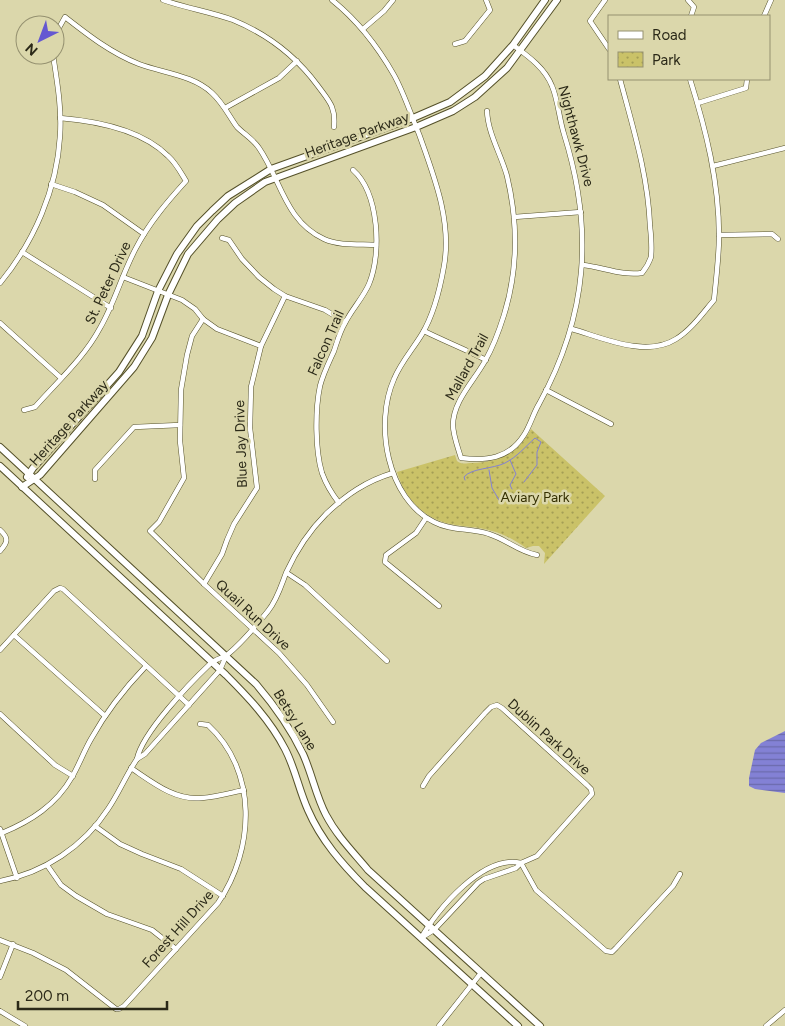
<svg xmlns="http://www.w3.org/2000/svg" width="785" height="1026" viewBox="0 0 785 1026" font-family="Figtree,sans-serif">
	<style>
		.park { fill: url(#park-dots) }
		.water { fill: url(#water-rules) }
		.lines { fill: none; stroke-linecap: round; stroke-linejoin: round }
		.stream { stroke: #8381d5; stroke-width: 1 }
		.street-casing { stroke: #55512a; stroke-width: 5.5 }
		.secondary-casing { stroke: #55512a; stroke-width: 8 }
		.street { stroke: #fff; stroke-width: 4.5 }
		.secondary { stroke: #fff; stroke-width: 6 }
		.labels { text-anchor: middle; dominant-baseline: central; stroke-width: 5; stroke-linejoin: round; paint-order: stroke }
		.street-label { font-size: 14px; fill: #2b2918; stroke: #dbd7ab }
		.park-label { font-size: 14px; fill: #342f02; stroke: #dbd7ab }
	</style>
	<defs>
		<pattern id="park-dots" width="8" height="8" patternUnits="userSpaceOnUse" patternTransform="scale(1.25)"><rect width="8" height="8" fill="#cac268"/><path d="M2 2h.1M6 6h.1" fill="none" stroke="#a49e55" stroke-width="1.8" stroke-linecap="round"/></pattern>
		<pattern id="water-rules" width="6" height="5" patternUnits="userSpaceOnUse" patternTransform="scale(1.25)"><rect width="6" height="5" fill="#8381d5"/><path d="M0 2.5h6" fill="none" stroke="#6b6aac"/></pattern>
	</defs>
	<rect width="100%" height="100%" fill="#dbd7ab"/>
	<path class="park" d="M531 429 605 496 544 564 545 553 539 546H533L526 548C516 541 504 534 492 531 477 526 461 527 446 523 421 516 404 496 397 472L455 455 457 461C462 465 466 463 472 463 498 463 519 453 531 429Z"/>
	<polygon class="water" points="785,731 785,793 755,789 749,786 749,778 755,750 761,743"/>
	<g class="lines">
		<g class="stream">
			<polyline points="510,460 516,474 510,485 512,489"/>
			<polyline points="489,470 492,488 499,500"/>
			<path d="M465 480 464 477C471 468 493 469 505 463 517 457 525 447 535 438L541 442 537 452V465L524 482"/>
		</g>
		<defs>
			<g id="street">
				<path d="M163 0C186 8 211 12 233 20 267 34 296 56 318 86 329 101 336 107 334 127"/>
				<path d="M332 0C357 20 378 47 394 75 404 93 411 115 419 134 434 176 452 221 444 266 440 289 434 314 422 334 413 349 401 362 394 379 374 424 387 499 434 522 451 531 471 528 489 534 506 539 519 552 537 555"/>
				<polyline points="605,0 590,21 609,49"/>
				<polyline points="688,0 694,7 691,16"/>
				<polyline points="764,16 771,0"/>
				<polyline points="363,29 384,11 393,0"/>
				<path d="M55 35 65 17C88 35 111 53 139 64 163 73 193 75 212 93 223 103 229 116 237 127 244 134 254 140 259 148 281 180 285 221 324 239 339 246 360 244 376 245"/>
				<polyline points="455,44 465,41 490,10 486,0"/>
				<polyline points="698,103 746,88 747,79"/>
				<polyline points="225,108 279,78 297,61"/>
				<path d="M487 111C488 134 501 154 507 176 518 222 518 270 504 315 499 331 493 347 485 361 474 381 453 401 453 425 453 435 458 448 461 458 486 461 509 459 524 435 530 426 533 414 539 404 588 315 594 230 564 134 559 118 558 100 552 86 545 68 528 56 513 45"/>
				<polyline points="713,166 785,148"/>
				<polyline points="51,184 75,192 103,205 144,234"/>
				<polyline points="514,217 581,212"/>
				<polyline points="719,235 772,234 778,239"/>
				<polyline points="222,238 229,240 242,259 259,277 274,289 285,296 325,310 345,322"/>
				<polyline points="22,252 111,308"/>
				<path d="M583 265C602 267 622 276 642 273 646 268 649 263 651 257 652 247 651 235 650 226 648 175 633 128 620 79"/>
				<polyline points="123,277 182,300 195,309 203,319 217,329 261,346"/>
				<path d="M0 283C34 242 57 189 60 136 62 109 57 81 53 55"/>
				<polyline points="203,319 192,336 187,355 181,390 180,441 184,478 159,522 150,531 204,584 279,653 307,685 333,722"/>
				<polyline points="0,323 61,378"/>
				<path d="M572 329C603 338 646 358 676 339 691 330 703 313 714 300 716 279 719 257 719 236 719 182 706 130 690 79"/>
				<path d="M424 331C444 341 465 349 486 360"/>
				<polyline points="546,390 611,424"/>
				<path d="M24 410 35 407C57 382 84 358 100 328 115 302 122 274 136 248 149 223 167 202 186 181 181 173 176 163 168 156 141 129 96 121 60 118"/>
				<polyline points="95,479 95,470 134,427 180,425"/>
				<path d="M339 503C332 494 326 484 322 473 315 450 315 410 320 386 323 374 329 362 334 351 337 342 340 331 345 323 352 309 363 298 369 284 382 253 379 193 353 170"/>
				<polyline points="426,518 416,533 386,555 385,562 439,606"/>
				<path d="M0 530C9 538 8 542 0 551"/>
				<polyline points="287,573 305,585 387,661"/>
				<polyline points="204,584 222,554 227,540 234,524 257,488 250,428 251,387 261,346 285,296"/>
				<polyline points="14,635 105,716"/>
				<polyline points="0,650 54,591 60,588 63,589 189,705"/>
				<polyline points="0,714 55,765 73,776"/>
				<polyline points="137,759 145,754 220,670 226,656"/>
				<path d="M131 768C152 782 175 801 202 798 216 797 230 793 244 790"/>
				<path d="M423 786 429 776 485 713 491 707 497 705 502 708 587 785 591 789 592 794 537 856 521 863 516 868 484 879 478 883 434 930 421 938C437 909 484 854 521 863"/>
				<polyline points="95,826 120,844 142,854 181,869 223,896"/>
				<polyline points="0,829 17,878"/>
				<path d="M2 833C31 821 56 805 72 777 79 765 84 751 91 739 106 712 125 688 146 666"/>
				<polyline points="521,863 536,890 606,951 612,952 616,948 673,886 680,874"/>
				<polyline points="47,865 61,885 76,896 107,914 152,930 176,949"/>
				<path d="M0 881C44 873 84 846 108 809 119 793 126 775 137 759 142 733 190 683 210 664 215 659 222 658 227 655 242 643 256 626 268 611 277 600 281 586 286 573 296 551 309 531 326 514 346 495 366 481 393 473"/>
				<path d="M0 940 33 953 66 970 116 1009H119L124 1006 218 903C255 849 258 771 208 725L200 724"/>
				<polyline points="0,977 13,944"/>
				<polyline points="0,1011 25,1026"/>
				<polyline points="439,1026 481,973"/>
				<polyline points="766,1026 785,1010"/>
			</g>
			<g id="secondary">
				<path d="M0 447 256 684C274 705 291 729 303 754 312 774 316 796 326 815 337 836 353 852 368 870L540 1026"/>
				<path d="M0 466 226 675C248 697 270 720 285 749 295 768 299 790 308 810 321 840 342 864 365 887L518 1026"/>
				<polyline points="27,477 33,468 119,372 142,336 158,291 177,254 197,226 212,211 228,196 271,169 413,118 450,102 485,76 513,45 545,0"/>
				<polyline points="22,487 40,475 134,367 152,338 168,295 188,254 218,219 235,203 265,182 416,127 453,111 475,97 507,68 557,0"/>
			</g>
		</defs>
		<use href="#street" class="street-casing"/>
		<use href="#secondary" class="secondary-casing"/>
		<use href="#street" class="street"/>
		<use href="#secondary" class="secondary"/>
	</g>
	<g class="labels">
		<g class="street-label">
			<text transform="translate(357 135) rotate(-20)">Heritage Parkway</text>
			<text transform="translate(576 136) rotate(75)">Nighthawk Drive</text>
			<text transform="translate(108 283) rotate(-65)">St. Peter Drive</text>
			<text transform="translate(326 343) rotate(-66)">Falcon Trail</text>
			<text transform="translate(467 367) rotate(-61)">Mallard Trail</text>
			<text transform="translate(69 423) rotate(-48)">Heritage Parkway</text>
			<text transform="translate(241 444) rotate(-92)">Blue Jay Drive</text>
			<text transform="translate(253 615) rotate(43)">Quail Run Drive</text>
			<text transform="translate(295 720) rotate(58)">Betsy Lane</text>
			<text transform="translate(549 737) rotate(42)">Dublin Park Drive</text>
			<text transform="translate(178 929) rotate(-48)">Forest Hill Drive</text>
		</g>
		<g class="park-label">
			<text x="535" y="497">Aviary Park</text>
		</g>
	</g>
	<rect x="608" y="15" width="162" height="65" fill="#dbd7ab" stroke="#959170"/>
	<rect x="618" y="31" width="25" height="8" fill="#ffffff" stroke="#959170"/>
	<text x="652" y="40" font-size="15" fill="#2b2918">Road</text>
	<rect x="618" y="52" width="25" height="15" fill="url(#park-dots)" stroke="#959170"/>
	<text x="652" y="65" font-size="15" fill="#2b2918">Park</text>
	<g transform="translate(40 40) rotate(222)"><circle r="24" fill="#dbd7ab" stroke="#959170"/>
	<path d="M0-4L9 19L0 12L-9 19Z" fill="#6558d1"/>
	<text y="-8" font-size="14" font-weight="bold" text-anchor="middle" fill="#2b2918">N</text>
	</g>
	<path d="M18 1001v8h149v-8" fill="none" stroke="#2b2918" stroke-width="2.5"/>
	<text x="25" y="1001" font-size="15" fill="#2b2918" stroke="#dbd7ab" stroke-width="4" paint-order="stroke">200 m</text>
</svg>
